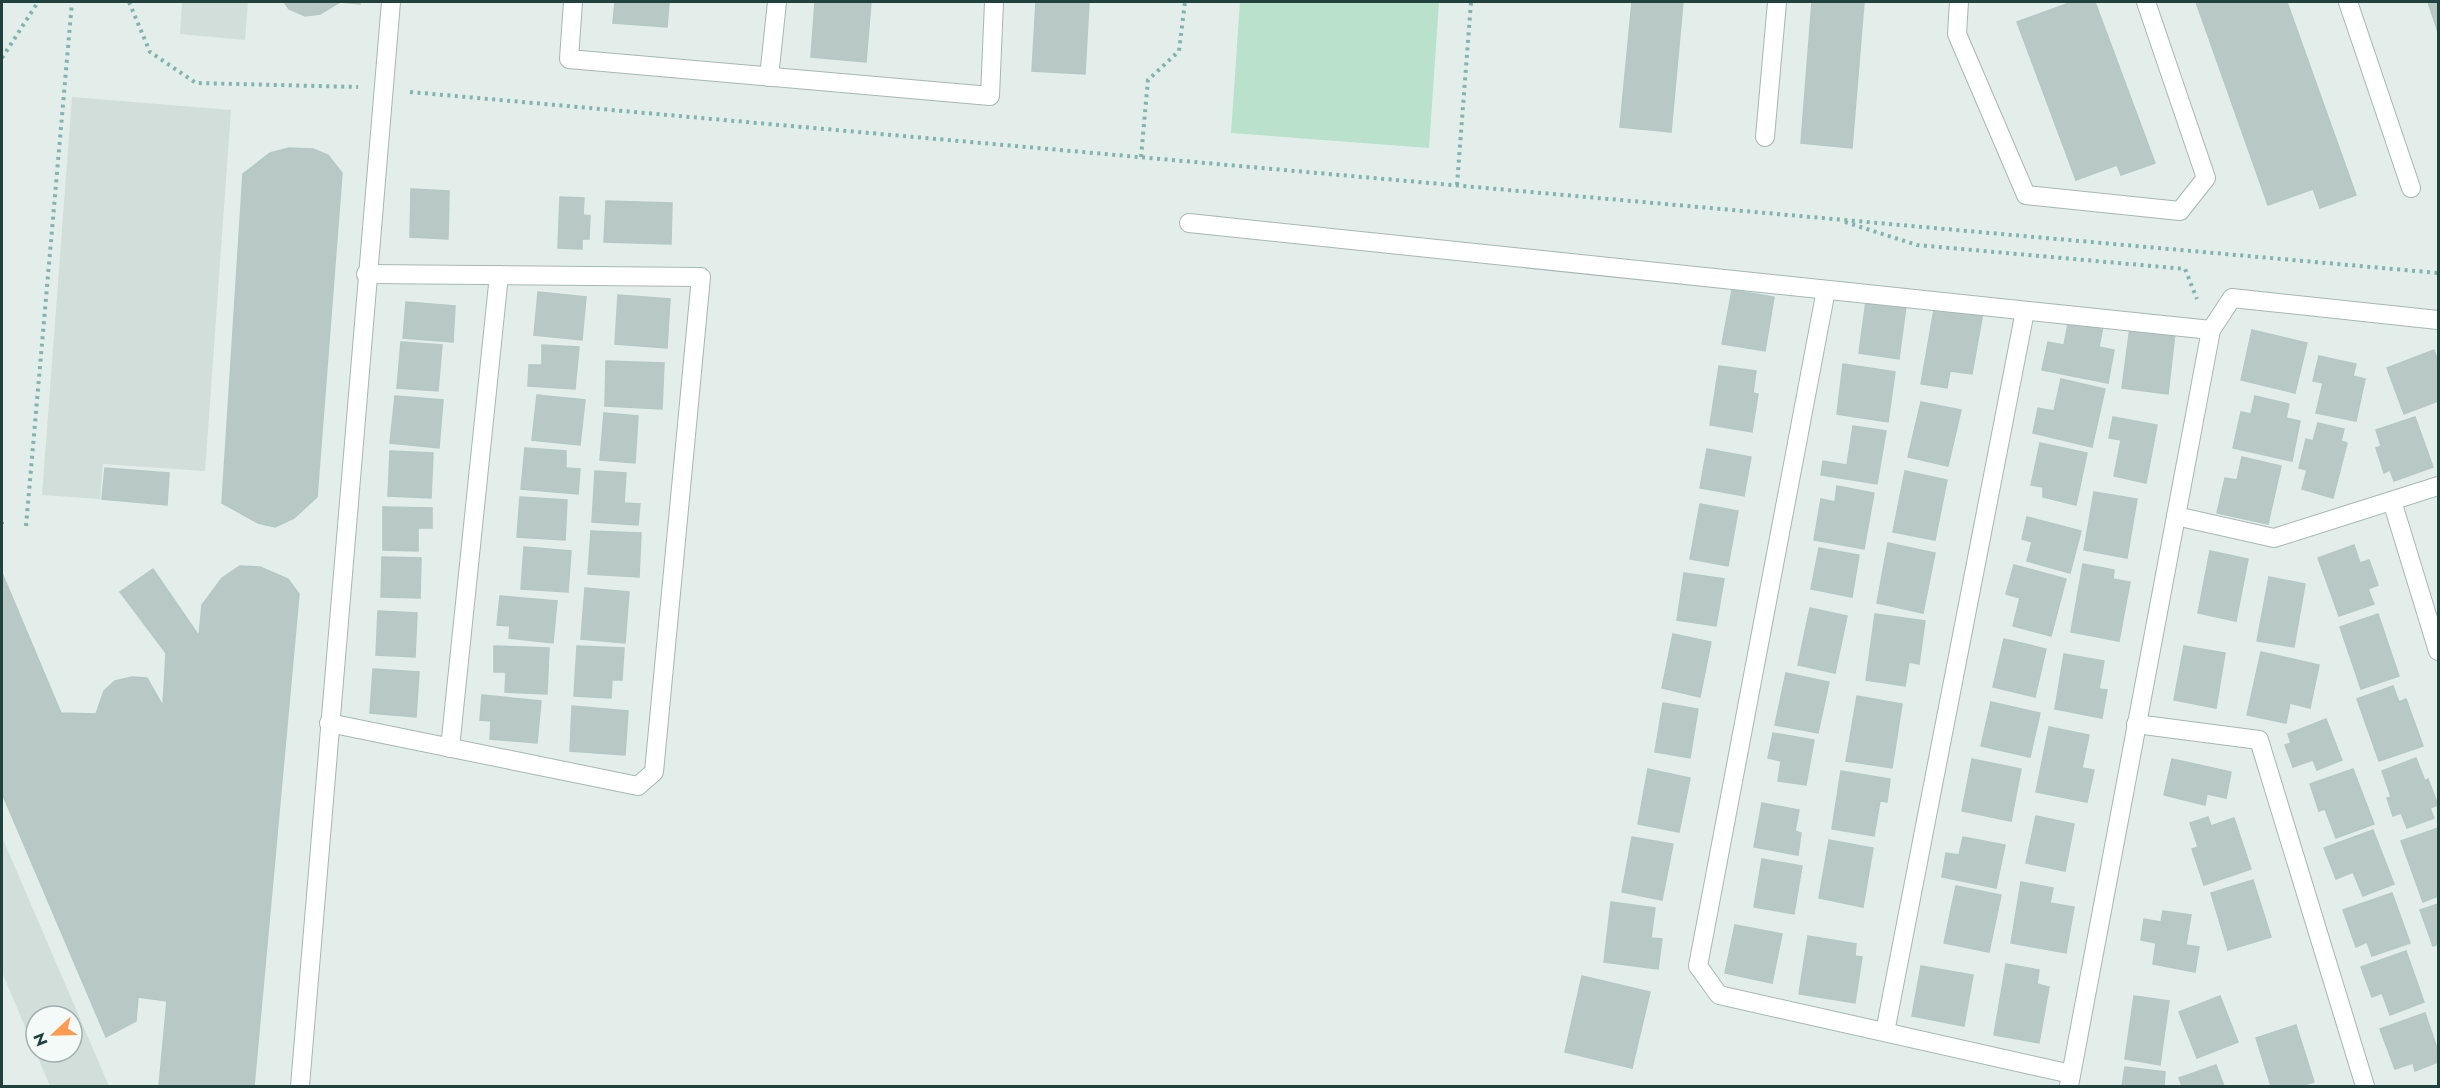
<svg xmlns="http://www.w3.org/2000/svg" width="2440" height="1088" viewBox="0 0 2440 1088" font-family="Jost,sans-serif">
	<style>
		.built { fill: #d1deda; fill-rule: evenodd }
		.green { fill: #bae1cc }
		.building { fill: #b8c9c5; stroke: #b5c8c4; stroke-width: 1.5 }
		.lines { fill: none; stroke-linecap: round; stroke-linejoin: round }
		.minor-casing { stroke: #a5b7b4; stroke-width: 20 }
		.path { stroke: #81b4ad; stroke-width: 4; stroke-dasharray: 3 4.5; stroke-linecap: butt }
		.minor { stroke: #fff; stroke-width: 18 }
	</style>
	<rect width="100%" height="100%" fill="#e3eeeb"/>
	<g class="built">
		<polygon points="182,2 248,2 245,40 180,34"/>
		<polygon points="72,97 231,110 205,471 103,464 100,499 42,495"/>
		<path d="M2 837 109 1086H50L2 972ZM36 1016H72V1052H36Z"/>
	</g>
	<polygon class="green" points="1240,2 1439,2 1429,148 1231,133"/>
	<g class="building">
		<polygon points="284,2 360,2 360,4 340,2 320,14 305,16 289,9"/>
		<polygon points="615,2 669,2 667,27 613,23"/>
		<polygon points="815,2 871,2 866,62 811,57"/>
		<polygon points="1036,2 1089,2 1085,74 1032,71"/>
		<polygon points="1632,2 1683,2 1671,132 1620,127"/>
		<polygon points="1812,2 1864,2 1852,148 1801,143"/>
		<polygon points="2072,2 2095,2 2155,163 2121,175 2117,165 2076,180 2017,22"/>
		<polygon points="2196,2 2287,2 2356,195 2320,208 2313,189 2268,205"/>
		<polygon points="2428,2 2438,2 2438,32"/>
		<polygon points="289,148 313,149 328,155 342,173 317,497 294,518 275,527 258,523 222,503 243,174 270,153"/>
		<polygon points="411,189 449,191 448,239 410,237"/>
		<polygon points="560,197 584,198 583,215 590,216 589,239 582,239 582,249 558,248"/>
		<polygon points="606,201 672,203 671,244 604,242"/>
		<polygon points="1732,290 1774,297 1765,351 1722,344"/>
		<polygon points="538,292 586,297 582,340 534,335"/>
		<polygon points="618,295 670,299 667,348 615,344"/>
		<polygon points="1866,301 1906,306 1899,359 1859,353"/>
		<polygon points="406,302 455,306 453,342 403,338"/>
		<polygon points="1935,304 1983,312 1972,374 1950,371 1947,388 1921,384"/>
		<polygon points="2069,319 2103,326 2099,347 2114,350 2108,383 2042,370 2048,342 2064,345"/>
		<polygon points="2130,327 2175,333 2168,394 2122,388"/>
		<polygon points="2252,330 2307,343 2295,393 2241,380"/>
		<polygon points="401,342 442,345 438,391 397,388"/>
		<polygon points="542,345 579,347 575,389 528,386 529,365 542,365"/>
		<polygon points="2434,350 2438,362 2438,401 2404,414 2387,368"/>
		<polygon points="2319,356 2356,364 2353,376 2365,379 2356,421 2316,413 2323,383 2313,381"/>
		<polygon points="606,361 664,363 662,409 605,406"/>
		<polygon points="1843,364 1895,372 1888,422 1837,414"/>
		<polygon points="1719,366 1756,371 1753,393 1758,394 1752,432 1710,425"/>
		<polygon points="2061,379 2105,389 2092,447 2033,433 2038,408 2054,411"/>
		<polygon points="537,395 585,400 580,445 532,440"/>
		<polygon points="395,396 443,400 439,448 390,443"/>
		<polygon points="2255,396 2289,404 2286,418 2300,421 2292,461 2233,448 2241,412 2251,414"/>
		<polygon points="1921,402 1961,410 1948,466 1908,457"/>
		<polygon points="604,413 638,416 635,463 600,460"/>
		<polygon points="2113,417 2157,425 2146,483 2114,476 2121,440 2109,438"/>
		<polygon points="2415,417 2433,467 2394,481 2390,470 2384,473 2376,448 2381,446 2376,430"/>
		<polygon points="2318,423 2344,429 2341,441 2347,443 2333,498 2302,489 2307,470 2299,468 2306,439 2313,441"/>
		<polygon points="1853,426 1886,431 1877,484 1821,475 1823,461 1847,465"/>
		<polygon points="2040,443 2087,453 2076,505 2043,497 2043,487 2031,485"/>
		<polygon points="525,448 566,451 566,468 580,469 578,494 521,489"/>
		<polygon points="1707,449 1751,457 1744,496 1700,488"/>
		<polygon points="390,451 433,453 431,498 388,496"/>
		<polygon points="2242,457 2281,466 2268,524 2217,513 2225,478 2237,480"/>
		<polygon points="105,468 169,473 167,505 102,499"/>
		<polygon points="595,471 626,473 624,503 640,504 638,525 592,522"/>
		<polygon points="1905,471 1947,480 1935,540 1893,532"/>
		<polygon points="1837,486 1874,493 1864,549 1814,540 1821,499 1835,502"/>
		<polygon points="2094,492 2137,499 2127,558 2084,550"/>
		<polygon points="520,497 567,500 565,540 517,537"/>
		<polygon points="1700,504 1738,511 1728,566 1690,559"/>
		<polygon points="383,507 432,508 432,528 418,528 418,551 383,550"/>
		<polygon points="2027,517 2081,531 2070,573 2027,561 2032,542 2022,539"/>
		<polygon points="591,531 641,533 639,577 588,574"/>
		<polygon points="1888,543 1935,553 1923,613 1877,603"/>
		<polygon points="2354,545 2360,563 2369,560 2378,585 2368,589 2374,604 2339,616 2318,558"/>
		<polygon points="524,547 571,551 568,592 521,589"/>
		<polygon points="1819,548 1859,555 1852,597 1811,589"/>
		<polygon points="2210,551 2248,559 2236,621 2198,613"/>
		<polygon points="382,557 421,558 420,598 381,597"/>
		<polygon points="2083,564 2114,570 2113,579 2130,582 2119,641 2071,632"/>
		<polygon points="2014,565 2066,579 2051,636 2013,626 2020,598 2006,594"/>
		<polygon points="240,566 260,567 288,579 299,594 254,1086 159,1086 167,1001 138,997 136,1021 106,1037 2,793 2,573 61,713 96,714 104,691 115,681 132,677 147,678 163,706 166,653 120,592 153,569 199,636 202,605 222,578"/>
		<polygon points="1684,573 1724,579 1716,626 1677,620"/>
		<polygon points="2269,577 2305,584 2294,647 2257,641"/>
		<polygon points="585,588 629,592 625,643 581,639"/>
		<polygon points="500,596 557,601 553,643 509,638 510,626 497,625"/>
		<polygon points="1810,608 1847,616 1835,673 1798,665"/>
		<polygon points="378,611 417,613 415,657 376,655"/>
		<polygon points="1875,614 1925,621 1919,664 1909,662 1905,686 1866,680"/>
		<polygon points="2378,614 2399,676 2361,689 2340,627"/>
		<polygon points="1673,634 1711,642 1700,697 1662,688"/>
		<polygon points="2004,639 2046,649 2035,697 1993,687"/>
		<polygon points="494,646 549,648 547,694 505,692 506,672 494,672"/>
		<polygon points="577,646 624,648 622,680 612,680 611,698 574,696"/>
		<polygon points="2184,646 2225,653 2216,708 2174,700"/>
		<polygon points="2261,652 2319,665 2310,708 2290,703 2286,723 2247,715"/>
		<polygon points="2064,654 2104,661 2099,689 2107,690 2102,718 2055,709"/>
		<polygon points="373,669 419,672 416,717 370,713"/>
		<polygon points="1786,673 1829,682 1818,733 1775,725"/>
		<polygon points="2393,686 2399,702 2406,699 2423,746 2379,761 2357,699"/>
		<polygon points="482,695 541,701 537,743 490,739 491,721 480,720"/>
		<polygon points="1857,696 1902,704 1892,768 1846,761"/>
		<polygon points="1991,702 2040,713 2030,757 1981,746"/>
		<polygon points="1663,703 1698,709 1690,758 1655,752"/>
		<polygon points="572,706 628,711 625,755 570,751"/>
		<polygon points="2326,719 2342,760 2317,770 2313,760 2293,767 2285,745 2291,743 2288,734"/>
		<polygon points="2049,727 2089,735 2082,768 2094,770 2087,802 2036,792"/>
		<polygon points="1773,733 1814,740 1806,785 1778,781 1781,761 1768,758"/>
		<polygon points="2416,758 2425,781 2428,779 2438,805 2430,808 2434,818 2407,828 2401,813 2393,816 2387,798 2391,797 2382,771"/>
		<polygon points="1972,759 2021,769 2011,821 1962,811"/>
		<polygon points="2172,759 2231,772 2226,798 2207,794 2205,805 2164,795"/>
		<polygon points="1648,769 1690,778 1679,832 1638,824"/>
		<polygon points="2353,769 2374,824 2336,838 2325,809 2319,811 2310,784"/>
		<polygon points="1841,771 1890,779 1887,802 1880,801 1874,836 1832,829"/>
		<polygon points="1762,803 1799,810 1795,831 1801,833 1798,855 1754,847"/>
		<polygon points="2036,816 2074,824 2065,871 2026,863"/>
		<polygon points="2208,817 2211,826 2234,818 2251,869 2204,885 2192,849 2198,847 2190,823"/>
		<polygon points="2438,828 2438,896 2423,902 2401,841"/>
		<polygon points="2373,830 2394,884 2363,896 2353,872 2336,879 2324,848"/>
		<polygon points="1632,837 1673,844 1662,900 1622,892"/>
		<polygon points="1963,837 2005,845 1996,888 1942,877 1946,853 1959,855"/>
		<polygon points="1829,840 1873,848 1863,907 1819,898"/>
		<polygon points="1762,859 1802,866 1794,914 1754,907"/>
		<polygon points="2253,880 2271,937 2228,950 2211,893"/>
		<polygon points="2021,882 2053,888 2050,903 2074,907 2066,953 2011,943"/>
		<polygon points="1956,886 2001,895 1989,952 1944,943"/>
		<polygon points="2392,893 2410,943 2372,956 2367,942 2356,947 2343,910"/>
		<polygon points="1611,902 1655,908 1651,938 1662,939 1658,969 1604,962"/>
		<polygon points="2438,904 2438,944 2433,946 2420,910"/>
		<polygon points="2163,911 2191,915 2186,945 2199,947 2195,972 2153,964 2156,943 2141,940 2144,919 2161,922"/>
		<polygon points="1735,925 1782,934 1772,983 1725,973"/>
		<polygon points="1808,936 1856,944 1855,956 1862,957 1855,1003 1799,994"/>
		<polygon points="2406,951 2424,1002 2390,1015 2382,993 2372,997 2361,967"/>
		<polygon points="2006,964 2039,970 2037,984 2049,987 2039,1043 1994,1035"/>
		<polygon points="1921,966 1973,975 1964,1026 1912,1016"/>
		<polygon points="1582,976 1650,992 1632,1068 1565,1052"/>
		<polygon points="2134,996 2169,1001 2160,1065 2125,1059"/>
		<polygon points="2220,996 2238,1042 2197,1058 2179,1012"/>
		<polygon points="2425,1013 2438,1051 2438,1062 2415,1071 2413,1063 2395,1069 2380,1029"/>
		<polygon points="2296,1025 2314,1082 2300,1086 2271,1086 2256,1038"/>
		<polygon points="2216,1065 2224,1086 2182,1086 2179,1078"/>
		<polygon points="2125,1067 2165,1072 2164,1086 2122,1086"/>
	</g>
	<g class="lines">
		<defs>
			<g id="minor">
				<polyline points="573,2 569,59 990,96 994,2"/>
				<polyline points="1959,2 1957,34 2026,195 2180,211 2206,178 2146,2"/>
				<polyline points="2348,2 2411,188"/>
				<polyline points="769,77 777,2"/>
				<polyline points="1765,137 1777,2"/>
				<polyline points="1189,223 2211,330 2069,1086"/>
				<polyline points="1826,290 1698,966 1719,995 2071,1074"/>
				<polyline points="2211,330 2232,298 2438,320"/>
				<polyline points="2392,501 2438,651"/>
				<polyline points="2176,516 2274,538 2438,486"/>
				<polyline points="329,723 638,786 654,772 701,277 366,274"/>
				<polyline points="2136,724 2259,740 2365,1086"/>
				<polyline points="450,748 499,275"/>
				<polyline points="1885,1032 2025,311"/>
				<polyline points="300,1086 391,2"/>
			</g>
		</defs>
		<use href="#minor" class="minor-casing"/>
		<g class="path">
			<polyline points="129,2 150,52 196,83 358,87"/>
			<polyline points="2,58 38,2"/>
			<polyline points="410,92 2438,273"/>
			<polyline points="1141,157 1148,80 1179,51 1185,2"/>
			<polyline points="1457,185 1471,2"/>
			<polyline points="1845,222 1917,245 2185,269 2197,299"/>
			<polyline points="2,522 2,524"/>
			<polyline points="26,526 72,2"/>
		</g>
		<use href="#minor" class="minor"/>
	</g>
	<rect width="2440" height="1088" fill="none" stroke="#21413e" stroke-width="6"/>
	<g transform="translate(54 1034) rotate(248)"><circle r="28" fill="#f4faf8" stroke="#a0b0ae" stroke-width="1.5"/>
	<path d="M0-4.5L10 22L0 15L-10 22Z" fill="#fd9b52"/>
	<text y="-9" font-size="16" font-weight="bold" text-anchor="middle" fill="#21413e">N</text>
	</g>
</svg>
